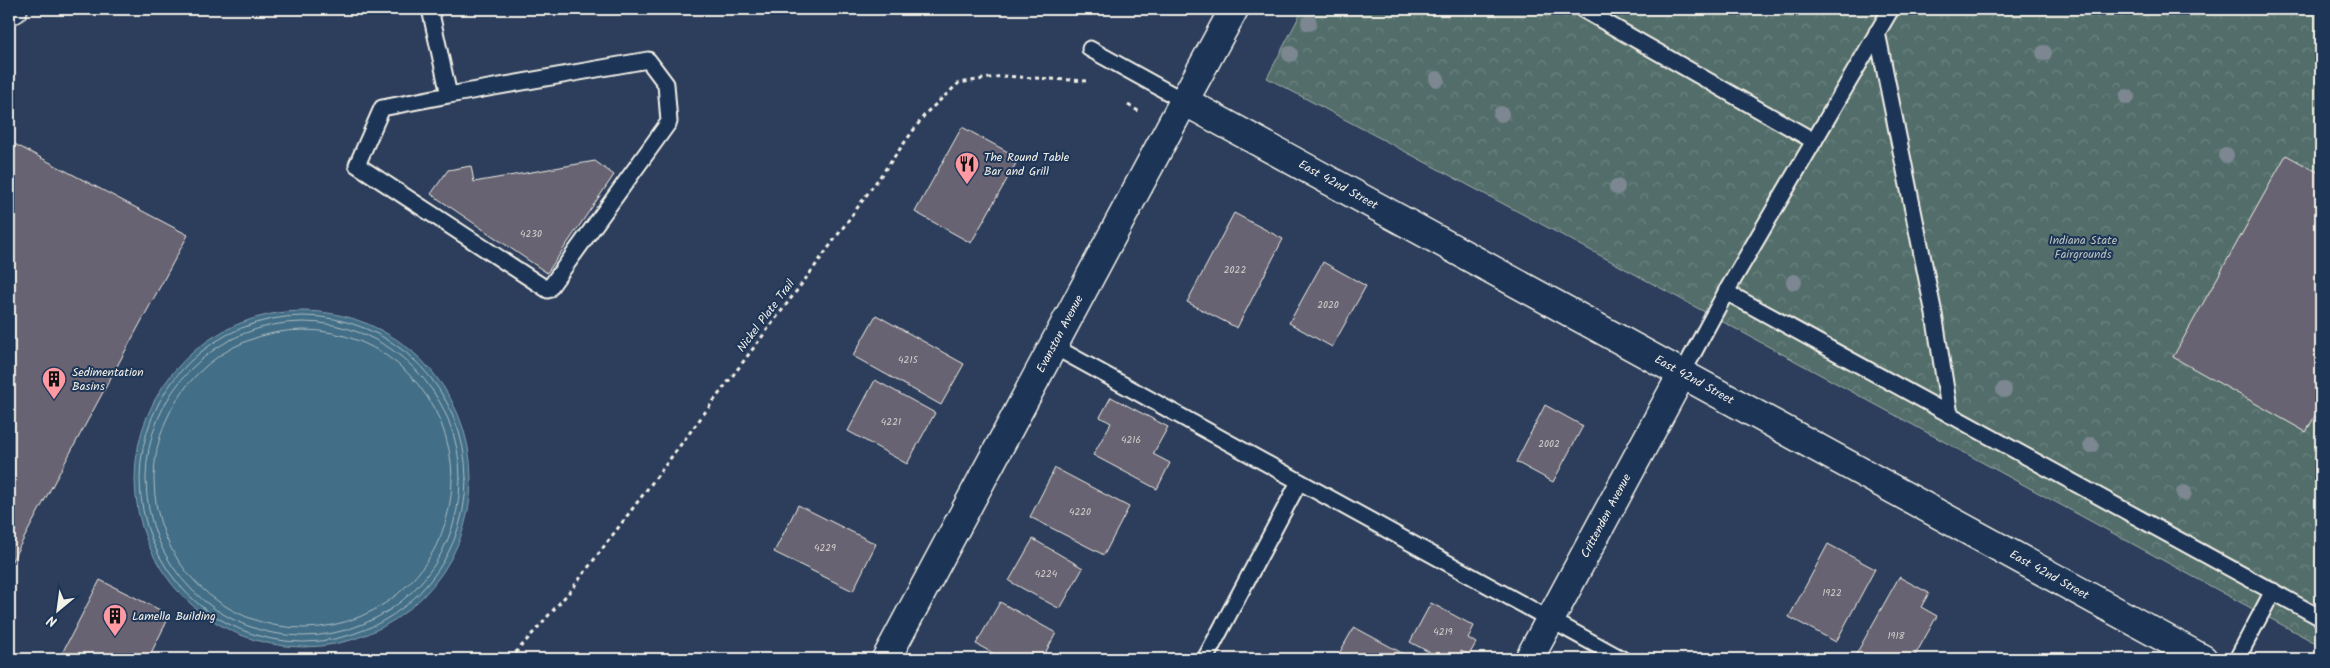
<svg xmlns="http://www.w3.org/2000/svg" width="2330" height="668" viewBox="0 0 2330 668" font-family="Kalam,sans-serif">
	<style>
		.park { fill: url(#park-crowns); stroke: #a4b0aa }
		.water { fill: #426e87; stroke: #89a2ae }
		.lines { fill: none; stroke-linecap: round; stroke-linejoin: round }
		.shore { stroke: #adbdc1; stroke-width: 1 }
		.building { fill: #676472; stroke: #f4f1e8 }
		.service-casing { stroke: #f4f1e8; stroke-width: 19 }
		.minor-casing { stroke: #f4f1e8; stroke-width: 31 }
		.tertiary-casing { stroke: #f4f1e8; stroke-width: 31 }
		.primary-casing { stroke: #f4f1e8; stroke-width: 31 }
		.path { stroke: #f4f1e8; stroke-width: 3; stroke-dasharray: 4 4; stroke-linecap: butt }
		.service { stroke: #1d3557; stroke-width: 15 }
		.minor { stroke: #1d3557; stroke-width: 28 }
		.tertiary { stroke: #1d3557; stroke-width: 28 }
		.primary { stroke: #1d3557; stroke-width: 28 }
		.tree { fill: #7b8791 }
		.labels { text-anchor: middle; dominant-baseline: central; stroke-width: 4; stroke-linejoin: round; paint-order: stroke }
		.number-label { font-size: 10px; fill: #d1ceca }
		.poi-label { font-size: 12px; fill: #f4f1e8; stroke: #1d3557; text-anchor: start }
		.street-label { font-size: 12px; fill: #f4f1e8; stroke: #1d3557 }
		.park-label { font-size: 12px; fill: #bcc3bc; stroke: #1d3557 }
	</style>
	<defs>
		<pattern id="park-crowns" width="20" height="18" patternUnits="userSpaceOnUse" patternTransform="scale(1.25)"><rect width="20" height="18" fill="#536e6b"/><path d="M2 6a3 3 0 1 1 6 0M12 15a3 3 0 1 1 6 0" fill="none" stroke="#6c8380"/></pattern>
	</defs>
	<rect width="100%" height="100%" fill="#2c3e5c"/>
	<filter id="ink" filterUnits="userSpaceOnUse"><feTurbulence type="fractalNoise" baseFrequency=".02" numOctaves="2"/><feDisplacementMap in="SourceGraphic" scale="10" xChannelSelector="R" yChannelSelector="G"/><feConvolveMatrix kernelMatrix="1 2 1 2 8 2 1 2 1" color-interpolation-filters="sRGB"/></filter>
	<g filter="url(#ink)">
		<polygon class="park" points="1303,9 2321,9 2321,646 1618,265 1267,78"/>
		<circle class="water" cx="303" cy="479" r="168"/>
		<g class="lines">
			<g class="shore">
				<circle cx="303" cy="479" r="163"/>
				<circle cx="303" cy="479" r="157"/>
				<circle cx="303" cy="479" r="149"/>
			</g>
		</g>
		<g class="building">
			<polygon points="962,127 1019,158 971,243 915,212"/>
			<polygon points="9,141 188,235 9,566"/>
			<polygon points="2286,155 2321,174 2321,405 2306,432 2173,357"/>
			<polygon points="595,161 614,175 547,273 431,194 448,170 471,166 474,182"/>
			<polygon points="1234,213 1283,239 1237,328 1187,302"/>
			<polygon points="1323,262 1366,286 1332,347 1289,323"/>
			<polygon points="876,315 964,364 941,405 853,356"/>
			<polygon points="875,380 935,413 907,464 848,431"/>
			<polygon points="1111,397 1168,427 1153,454 1170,463 1157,489 1093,455 1111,423 1100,417"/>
			<polygon points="1545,405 1583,426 1553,482 1516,462"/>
			<polygon points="1055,468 1129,507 1104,555 1030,517"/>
			<polygon points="798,505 876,544 853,591 774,552"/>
			<polygon points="1033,539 1083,568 1060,609 1009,581"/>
			<polygon points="1828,544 1875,569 1836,642 1789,617"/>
			<polygon points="1899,577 1929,593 1921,607 1937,616 1913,659 1862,659 1855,656"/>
			<polygon points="100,580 170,615 148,659 59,659"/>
			<polygon points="1000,602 1056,633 1042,659 1004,659 976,644"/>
			<polygon points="1431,603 1474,626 1468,638 1476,643 1469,655 1461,651 1456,659 1442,659 1410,642"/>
			<polygon points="1354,627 1413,659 1336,659"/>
		</g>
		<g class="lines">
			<defs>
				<g id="service">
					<polyline points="430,9 449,95 648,60 666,84 669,122 548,290 357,165 382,108 449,95"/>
					<polyline points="1582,9 1814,141"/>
					<polyline points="1877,32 1934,314 1950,415"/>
					<polyline points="1090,49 1184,101"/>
					<polyline points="1726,292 2321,618"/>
					<polyline points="1053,346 1622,659"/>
					<polyline points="1682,374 1726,292 1891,9"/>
					<polyline points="1205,659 1299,482"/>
					<polyline points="2237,659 2273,591"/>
				</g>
				<g id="minor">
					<polyline points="886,659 1184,101"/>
					<polyline points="1529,659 1682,374"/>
				</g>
				<polyline id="tertiary" points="1234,9 1184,101 2203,659"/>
				<polyline id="primary" points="9,10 13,9"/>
			</defs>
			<use href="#service" class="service-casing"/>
			<use href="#minor" class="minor-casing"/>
			<use href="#tertiary" class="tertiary-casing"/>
			<use href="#primary" class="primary-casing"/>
			<g class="path">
				<polyline points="1128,105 1140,112"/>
				<polyline points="510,659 572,589 813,269 926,113 959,83 1002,76 1086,81"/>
			</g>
			<use href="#service" class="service"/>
			<use href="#minor" class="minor"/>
			<use href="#tertiary" class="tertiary"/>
			<use href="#primary" class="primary"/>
		</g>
		<g class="tree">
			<circle cx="1309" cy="23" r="8"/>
			<circle cx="2044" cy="53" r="8"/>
			<circle cx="1290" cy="54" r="8"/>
			<circle cx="1437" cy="79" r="8"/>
			<circle cx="2127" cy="97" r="8"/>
			<circle cx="1501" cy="114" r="8"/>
			<circle cx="2226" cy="155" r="8"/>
			<circle cx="1617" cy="187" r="8"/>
			<circle cx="1794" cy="282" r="8"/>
			<circle cx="2004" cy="390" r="8"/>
			<circle cx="2091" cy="445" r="8"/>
			<circle cx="2184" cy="493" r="8"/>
		</g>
	</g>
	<defs>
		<symbol id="restaurant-pin" viewBox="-11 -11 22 30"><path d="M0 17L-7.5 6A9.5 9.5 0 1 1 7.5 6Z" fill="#ff9aa2" stroke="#1d3557"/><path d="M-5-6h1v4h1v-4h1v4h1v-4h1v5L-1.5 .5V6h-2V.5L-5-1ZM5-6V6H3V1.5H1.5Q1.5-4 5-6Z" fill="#111"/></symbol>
		<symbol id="building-pin" viewBox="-11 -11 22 30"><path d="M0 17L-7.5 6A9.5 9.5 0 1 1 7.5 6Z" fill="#ff9aa2" stroke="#1d3557"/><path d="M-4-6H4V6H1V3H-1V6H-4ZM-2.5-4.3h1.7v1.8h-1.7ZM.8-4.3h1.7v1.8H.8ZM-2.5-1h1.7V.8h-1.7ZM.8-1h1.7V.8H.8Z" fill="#111"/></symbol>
	</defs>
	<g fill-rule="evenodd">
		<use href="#restaurant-pin" x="953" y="150" width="28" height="38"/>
		<use href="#building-pin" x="40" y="365" width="28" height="38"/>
		<use href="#building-pin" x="101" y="602" width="28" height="38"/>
	</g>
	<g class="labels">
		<g class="number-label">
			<text x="531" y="234">4230</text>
			<text x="1235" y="270">2022</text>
			<text x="1328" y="305">2020</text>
			<text x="908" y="360">4215</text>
			<text x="891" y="422">4221</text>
			<text x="1131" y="440">4216</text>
			<text x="1549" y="444">2002</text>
			<text x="1080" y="512">4220</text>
			<text x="825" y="548">4229</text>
			<text x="1046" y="574">4224</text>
			<text x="1832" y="593">1922</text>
			<text x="1443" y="632">4219</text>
			<text x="1896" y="636">1918</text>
		</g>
		<g class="poi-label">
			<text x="984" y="157">The Round Table<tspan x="984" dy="14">Bar and Grill</tspan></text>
			<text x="72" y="372">Sedimentation<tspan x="72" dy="14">Basins</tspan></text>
			<text x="132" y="616">Lamella Building</text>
		</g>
		<g class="street-label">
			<text transform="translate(1338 185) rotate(29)">East 42nd Street</text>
			<text transform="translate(766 316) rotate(-53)">Nickel Plate Trail</text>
			<text transform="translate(1060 334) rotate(-62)">Evanston Avenue</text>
			<text transform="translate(1694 380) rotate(29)">East 42nd Street</text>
			<text transform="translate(1606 516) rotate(-62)">Crittenden Avenue</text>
			<text transform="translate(2049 575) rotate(29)">East 42nd Street</text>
		</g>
		<g class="park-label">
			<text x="2083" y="240">Indiana State<tspan x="2083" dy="14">Fairgrounds</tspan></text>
		</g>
	</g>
	<rect width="2330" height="668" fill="none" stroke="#1d3557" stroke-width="30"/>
	<rect x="15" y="15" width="2300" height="638" fill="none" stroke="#f4f1e8" stroke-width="2" filter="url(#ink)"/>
	<g transform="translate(58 610) rotate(209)" stroke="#1d3557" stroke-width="4" paint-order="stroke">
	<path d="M0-4L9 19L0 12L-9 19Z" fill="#f4f1e8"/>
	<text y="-8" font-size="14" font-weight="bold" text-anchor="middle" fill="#f4f1e8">N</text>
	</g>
</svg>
